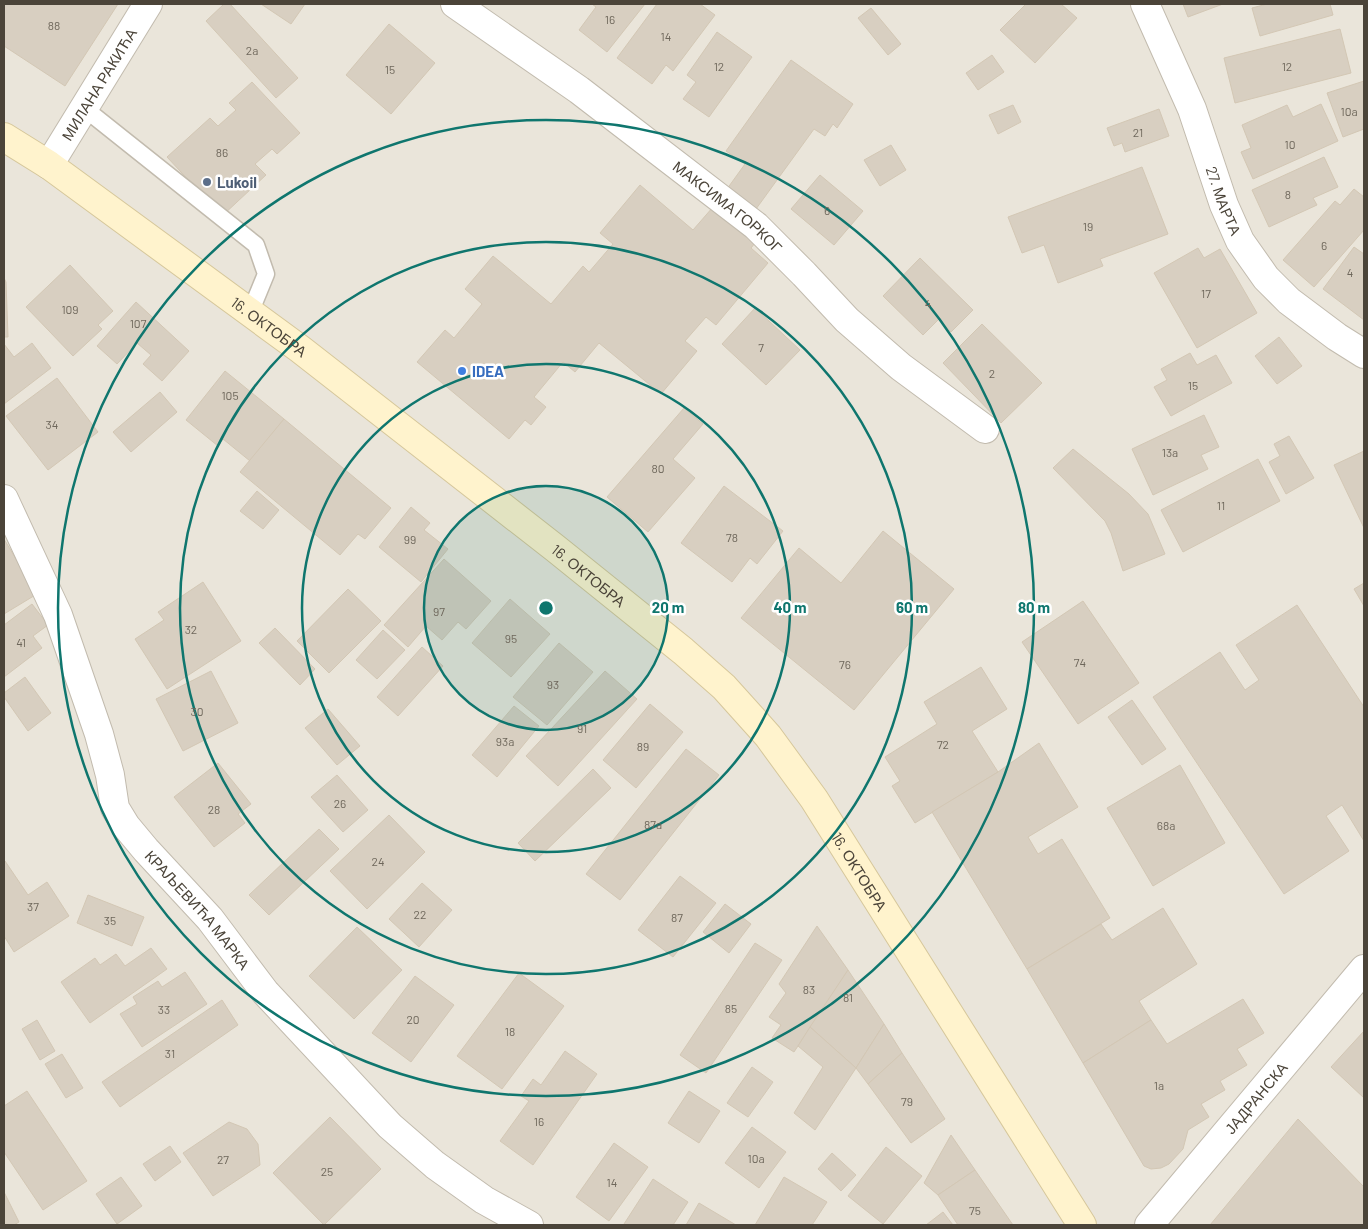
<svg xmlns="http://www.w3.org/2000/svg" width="1368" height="1229" viewBox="0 0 1368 1229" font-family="Barlow,sans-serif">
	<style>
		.residential { fill: #eae5da }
		.building { fill: #d8cfc1; stroke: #d3c7b4 }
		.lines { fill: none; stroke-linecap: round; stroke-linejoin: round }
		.service-casing { stroke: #c2bbae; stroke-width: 19 }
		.minor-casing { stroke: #c2bbae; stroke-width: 30 }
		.secondary-casing { stroke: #d6c79b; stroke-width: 30 }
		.service { stroke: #fff; stroke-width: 16 }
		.minor { stroke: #fff; stroke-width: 28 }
		.secondary { stroke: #fff3cd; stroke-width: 28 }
		.ring { fill: none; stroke: #0f766e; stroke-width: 2.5 }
		.service-dot { fill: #5c6f8a; stroke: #fff; stroke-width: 2 }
		.shop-dot { fill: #3f7fe0; stroke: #fff; stroke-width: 2 }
		.labels { text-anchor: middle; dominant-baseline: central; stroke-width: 5; stroke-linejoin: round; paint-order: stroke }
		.number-label { font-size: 12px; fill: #6e675b }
		.street-label { font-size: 15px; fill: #4b4439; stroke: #fff }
		.service-label { font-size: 15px; font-weight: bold; fill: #4e5e75; stroke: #fff; text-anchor: start }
		.shop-label { font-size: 15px; font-weight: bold; fill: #366cbe; stroke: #fff; text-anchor: start }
		.centre { fill: #0f766e; stroke: #fff; stroke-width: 2.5 }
		.ring-label { font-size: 15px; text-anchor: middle; font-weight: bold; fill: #0f766e; stroke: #fff; stroke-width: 5; stroke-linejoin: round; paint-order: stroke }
	</style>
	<rect width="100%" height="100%" fill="#f6f3ec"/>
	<rect class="residential" x="4" y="4" width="1360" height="1221"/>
	<g class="building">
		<polygon points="4,4 118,4 65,86 4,46"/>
		<polygon points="224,4 230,4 298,78 276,98 206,21"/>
		<polygon points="261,4 305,4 291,24"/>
		<polygon points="592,4 645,4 607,52 579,30 596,7"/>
		<polygon points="657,4 700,4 715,15 673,71 666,65 652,84 617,58"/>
		<polygon points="1026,4 1061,4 1077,18 1035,63 1000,30"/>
		<polygon points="1183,4 1223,4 1188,17"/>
		<polygon points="1267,4 1330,4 1333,15 1260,36 1252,8"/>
		<polygon points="871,8 901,44 888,55 858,18"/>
		<polygon points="389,24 435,63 391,114 346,75"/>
		<polygon points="1340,29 1351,73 1235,103 1224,58"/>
		<polygon points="717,32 752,57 709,117 683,99 696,82 687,75"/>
		<polygon points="992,55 1004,72 978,90 966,73"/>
		<polygon points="791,60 853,104 837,128 833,124 825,136 814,129 756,209 727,189 745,164 726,151"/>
		<polygon points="1364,81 1364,129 1343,137 1327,93"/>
		<polygon points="252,82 300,133 277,154 272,149 255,164 266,175 222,216 167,157 210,118 218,126 236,110 229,103"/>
		<polygon points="1321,104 1338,141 1253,179 1241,152 1251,148 1242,125 1287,105 1293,117"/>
		<polygon points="1013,105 1021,122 998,134 989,115"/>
		<polygon points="1159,109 1169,136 1125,152 1122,143 1114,146 1107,128"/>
		<polygon points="891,145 906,170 880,186 864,160"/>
		<polygon points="1324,157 1338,187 1313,198 1317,205 1269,227 1252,190"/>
		<polygon points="1142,167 1168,234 1100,259 1103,266 1058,283 1044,245 1022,253 1008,217"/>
		<polygon points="820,175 863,211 834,245 791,209"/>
		<polygon points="640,185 693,230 713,207 755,243 751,248 768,263 716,325 706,317 685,341 697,351 661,394 599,343 575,372 563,362 534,397 546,407 531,425 525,420 509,439 417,362 445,330 454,338 482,304 465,289 493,256 551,304 583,266 589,272 613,244 600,233"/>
		<polygon points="1354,189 1364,197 1364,230 1314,287 1283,260 1335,201 1340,205"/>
		<polygon points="1354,247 1364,254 1364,320 1323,289"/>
		<polygon points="1198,248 1204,258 1220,249 1257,313 1197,348 1154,273"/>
		<polygon points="920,258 973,310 951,332 939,319 923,335 883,296"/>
		<polygon points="70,265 113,311 98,325 102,329 73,356 26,307"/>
		<polygon points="4,278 6,282 8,337 4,337"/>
		<polygon points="136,302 189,351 162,381 143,364 151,355 137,343 117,364 97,346"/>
		<polygon points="755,308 800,350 766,385 722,344"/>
		<polygon points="982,324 1042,383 1001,423 943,363"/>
		<polygon points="1279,337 1302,366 1277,384 1255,356"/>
		<polygon points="32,343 51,368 4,404 4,344 14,357"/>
		<polygon points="1190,353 1197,365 1216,355 1232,383 1171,416 1154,387 1167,380 1161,369"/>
		<polygon points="225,371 284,419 250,461 223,439 218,446 186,420"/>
		<polygon points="57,378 98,432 48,470 6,416"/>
		<polygon points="160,392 177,412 131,452 113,432"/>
		<polygon points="684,408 703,424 673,459 695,478 648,532 607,497"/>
		<polygon points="1204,415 1219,447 1201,455 1208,469 1153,495 1132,449"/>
		<polygon points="284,419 391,508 365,539 358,534 340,555 240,472"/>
		<polygon points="1289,436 1314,478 1286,494 1269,462 1280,456 1274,444"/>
		<polygon points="1073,449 1129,494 1148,514 1165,554 1123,571 1111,533 1105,521 1053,468"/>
		<polygon points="1364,451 1364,528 1334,465"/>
		<polygon points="1258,459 1280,501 1183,552 1161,510"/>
		<polygon points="724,486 783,531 757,564 750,558 732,582 681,543"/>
		<polygon points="257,491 279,510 263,529 240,511"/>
		<polygon points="411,507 430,523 424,530 448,549 421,582 379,547"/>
		<polygon points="883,531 954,589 854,710 741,618 799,548 841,583"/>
		<polygon points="4,539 37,594 4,614"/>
		<polygon points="444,559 491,601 466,629 458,622 442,640 426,626 408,647 384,625"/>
		<polygon points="203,582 241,641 167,689 135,639 164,620 158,612"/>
		<polygon points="1364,583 1364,606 1354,589"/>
		<polygon points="348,589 381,621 329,673 297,641"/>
		<polygon points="510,599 550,634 511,677 472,643"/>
		<polygon points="1083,601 1139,683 1078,724 1022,642"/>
		<polygon points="32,604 48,625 33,636 42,648 4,677 4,625"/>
		<polygon points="1297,605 1364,707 1364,841 1342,805 1326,816 1349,851 1284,894 1153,697 1220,652 1245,690 1259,680 1236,645"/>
		<polygon points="275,628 315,669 300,685 259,643"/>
		<polygon points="383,630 405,650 377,679 356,660"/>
		<polygon points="559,643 593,672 547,725 513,697"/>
		<polygon points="422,647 443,666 398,716 377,697"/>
		<polygon points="981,667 1007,709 972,731 998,772 915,823 892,786 900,781 885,757 937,724 924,702"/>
		<polygon points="211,671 238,723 183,751 156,699"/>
		<polygon points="605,671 637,699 558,786 526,756"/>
		<polygon points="25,677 51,713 28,731 4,697 4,693"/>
		<polygon points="1132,700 1166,749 1142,765 1108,717"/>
		<polygon points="650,704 683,732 636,788 603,760"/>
		<polygon points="514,706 539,726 497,777 472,755"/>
		<polygon points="328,709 360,746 337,765 305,728"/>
		<polygon points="1039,743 1078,807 1028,837 1038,854 1062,839 1110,918 1027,969 932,812 998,772"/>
		<polygon points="686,749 719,775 620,900 586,874"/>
		<polygon points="218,763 251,804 238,814 245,823 214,847 174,797"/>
		<polygon points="1180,765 1225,843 1153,886 1107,808"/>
		<polygon points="593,769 611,788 535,861 518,843"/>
		<polygon points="337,775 368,810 343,832 311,797"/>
		<polygon points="389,815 425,852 367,909 330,871"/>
		<polygon points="319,829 339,849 269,915 249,895"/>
		<polygon points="4,861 5,861 28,895 47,882 69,916 14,952 4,936"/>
		<polygon points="680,876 716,903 673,957 638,930"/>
		<polygon points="422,883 452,910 419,947 389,919"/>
		<polygon points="88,895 144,917 132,946 77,923"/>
		<polygon points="725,904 751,924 729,953 703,932"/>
		<polygon points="1163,908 1197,964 1139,1001 1151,1020 1083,1063 1027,969 1101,924 1112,940"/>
		<polygon points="817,926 848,970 794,1052 772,1038 781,1025 769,1017 786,993 779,984"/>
		<polygon points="357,927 402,970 354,1019 309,976"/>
		<polygon points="755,943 782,960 706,1073 680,1055"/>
		<polygon points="151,948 167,969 90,1023 61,982 95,958 100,965 116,954 125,966"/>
		<polygon points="848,970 884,1024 856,1068 810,1027"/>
		<polygon points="185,972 207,1004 142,1047 120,1014 137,1004 133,997 158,981 162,987"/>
		<polygon points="519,973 564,1006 502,1089 457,1056"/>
		<polygon points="415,976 454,1005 411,1062 372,1033"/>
		<polygon points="1243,999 1264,1033 1237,1049 1247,1065 1220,1081 1225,1090 1201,1104 1209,1117 1188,1130 1183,1149 1169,1164 1161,1168 1151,1169 1144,1166 1083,1063 1151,1020 1167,1044"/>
		<polygon points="222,1000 238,1025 120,1107 102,1082"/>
		<polygon points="37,1020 55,1051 40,1060 22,1029"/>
		<polygon points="884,1024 902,1053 868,1084 856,1068"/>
		<polygon points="810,1027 856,1068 815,1130 794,1113 823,1067 798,1046"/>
		<polygon points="1364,1031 1364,1098 1331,1067"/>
		<polygon points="565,1051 597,1074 533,1165 500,1141 529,1101 521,1096 533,1079 541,1085"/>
		<polygon points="902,1053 945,1119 911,1143 868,1084"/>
		<polygon points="62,1054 83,1088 66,1098 45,1064"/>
		<polygon points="752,1067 773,1082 748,1117 727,1103"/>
		<polygon points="27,1091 87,1181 43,1210 4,1152 4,1106"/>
		<polygon points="689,1091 720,1111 699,1143 668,1123"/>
		<polygon points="330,1117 381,1169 324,1225 273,1173"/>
		<polygon points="1298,1119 1364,1187 1364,1225 1210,1225"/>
		<polygon points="229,1122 247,1129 258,1144 260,1165 213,1196 183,1153"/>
		<polygon points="752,1127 786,1152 759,1188 725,1163"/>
		<polygon points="951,1135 975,1170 938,1195 924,1183"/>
		<polygon points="614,1143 648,1167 609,1221 576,1197"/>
		<polygon points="170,1146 181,1162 155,1181 143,1164"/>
		<polygon points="886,1147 922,1176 883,1224 848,1196"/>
		<polygon points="832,1153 856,1175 841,1191 818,1169"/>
		<polygon points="975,1170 1013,1225 958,1225 938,1195"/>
		<polygon points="121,1177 142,1206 117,1224 96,1194"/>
		<polygon points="784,1177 827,1202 812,1225 755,1225"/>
		<polygon points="653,1179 688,1202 673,1225 626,1225 624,1224"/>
		<polygon points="4,1192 19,1222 14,1225 4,1225"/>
		<polygon points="699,1203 736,1225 686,1225"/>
		<polygon points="943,1212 953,1225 926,1225"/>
	</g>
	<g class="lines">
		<defs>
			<polyline id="service" points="84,108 256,245 266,274 250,313"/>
			<g id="minor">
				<path id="s1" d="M455 4 579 90 756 226 804 274 847 320 901 367 985 429"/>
				<path id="s2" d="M1145 4 1192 109 1224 205 1240 241 1266 278 1289 301 1337 337 1364 354"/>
				<path id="s3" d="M49 165 148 4"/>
				<path id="s4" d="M4 499 58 615 99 734 110 775 115 808 126 826 146 850 210 919 265 992 390 1126 435 1165 484 1200 529 1225"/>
				<path id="s5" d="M1149 1225 1364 969"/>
			</g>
			<g id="secondary">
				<path id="s6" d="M4 137 49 165 300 349 555 548 683 651 724 687 768 736 814 799 1082 1225"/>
			</g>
		</defs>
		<use href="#service" class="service-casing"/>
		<use href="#minor" class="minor-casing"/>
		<use href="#secondary" class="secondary-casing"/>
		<use href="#service" class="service"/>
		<use href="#minor" class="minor"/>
		<use href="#secondary" class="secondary"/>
	</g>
	<circle cx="546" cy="608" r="122" fill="#0f766e" fill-opacity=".12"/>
	<g class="ring">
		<circle cx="546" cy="608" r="122"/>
		<circle cx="546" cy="608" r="244"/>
		<circle cx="546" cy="608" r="366"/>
		<circle cx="546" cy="608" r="488"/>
	</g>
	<circle class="service-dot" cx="207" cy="182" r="5"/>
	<circle class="shop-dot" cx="462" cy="371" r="5"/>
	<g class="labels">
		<g class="number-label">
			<text x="610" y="19">16</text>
			<text x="54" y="25">88</text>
			<text x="666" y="36">14</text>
			<text x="252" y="50">2a</text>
			<text x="719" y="66">12</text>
			<text x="1287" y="66">12</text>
			<text x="390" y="69">15</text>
			<text x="1349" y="111">10a</text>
			<text x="1138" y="132">21</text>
			<text x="1290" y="144">10</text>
			<text x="222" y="152">86</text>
			<text x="1288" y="194">8</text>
			<text x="827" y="210">6</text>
			<text x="1088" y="226">19</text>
			<text x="1324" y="245">6</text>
			<text x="1350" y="272">4</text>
			<text x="1206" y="293">17</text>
			<text x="928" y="303">4</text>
			<text x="70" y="309">109</text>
			<text x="138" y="323">107</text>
			<text x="761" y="347">7</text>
			<text x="992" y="373">2</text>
			<text x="1193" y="385">15</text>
			<text x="230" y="395">105</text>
			<text x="52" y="424">34</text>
			<text x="1170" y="452">13a</text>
			<text x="658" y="468">80</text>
			<text x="1221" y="505">11</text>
			<text x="732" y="537">78</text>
			<text x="410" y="539">99</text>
			<text x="439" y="611">97</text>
			<text x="191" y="629">32</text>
			<text x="511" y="638">95</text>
			<text x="21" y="642">41</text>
			<text x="1080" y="662">74</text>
			<text x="845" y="664">76</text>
			<text x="553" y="684">93</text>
			<text x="197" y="711">30</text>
			<text x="582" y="728">91</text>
			<text x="505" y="741">93a</text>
			<text x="943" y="744">72</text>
			<text x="643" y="746">89</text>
			<text x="340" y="803">26</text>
			<text x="214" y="809">28</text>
			<text x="653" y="824">87a</text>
			<text x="1166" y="825">68a</text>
			<text x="378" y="861">24</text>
			<text x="33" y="906">37</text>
			<text x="420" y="914">22</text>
			<text x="677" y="917">87</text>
			<text x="110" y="920">35</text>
			<text x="809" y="989">83</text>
			<text x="848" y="997">81</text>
			<text x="731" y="1008">85</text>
			<text x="164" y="1009">33</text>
			<text x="413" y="1019">20</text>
			<text x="510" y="1031">18</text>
			<text x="170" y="1053">31</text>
			<text x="1159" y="1085">1a</text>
			<text x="907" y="1101">79</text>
			<text x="539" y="1121">16</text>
			<text x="756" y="1158">10a</text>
			<text x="223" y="1159">27</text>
			<text x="327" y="1171">25</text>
			<text x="612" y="1182">14</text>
			<text x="975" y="1210">75</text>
		</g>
		<g class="street-label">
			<text stroke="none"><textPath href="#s3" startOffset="95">МИЛАНА РАКИЋА</textPath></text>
			<text stroke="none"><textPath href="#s2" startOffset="212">27. МАРТА</textPath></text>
			<text stroke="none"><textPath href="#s1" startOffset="340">МАКСИМА ГОРКОГ</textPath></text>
			<text stroke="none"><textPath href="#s6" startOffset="326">16. ОКТОБРА</textPath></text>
			<text stroke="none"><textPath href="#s6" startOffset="731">16. ОКТОБРА</textPath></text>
			<text stroke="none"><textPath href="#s6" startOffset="1136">16. ОКТОБРА</textPath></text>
			<text stroke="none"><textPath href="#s4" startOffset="461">КРАЉЕВИЋА МАРКА</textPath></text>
			<text stroke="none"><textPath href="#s5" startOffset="166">ЈАДРАНСКА</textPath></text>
		</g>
		<g class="service-label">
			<text x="217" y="182">Lukoil</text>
		</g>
		<g class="shop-label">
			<text x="472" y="371">IDEA</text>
		</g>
	</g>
	<circle cx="546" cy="608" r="8" class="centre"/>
	<g class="ring-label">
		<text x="668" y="613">20 m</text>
		<text x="790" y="613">40 m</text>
		<text x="912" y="613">60 m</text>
		<text x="1034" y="613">80 m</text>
	</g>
	<rect width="1368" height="1229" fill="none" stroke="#4b4439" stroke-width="10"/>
</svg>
